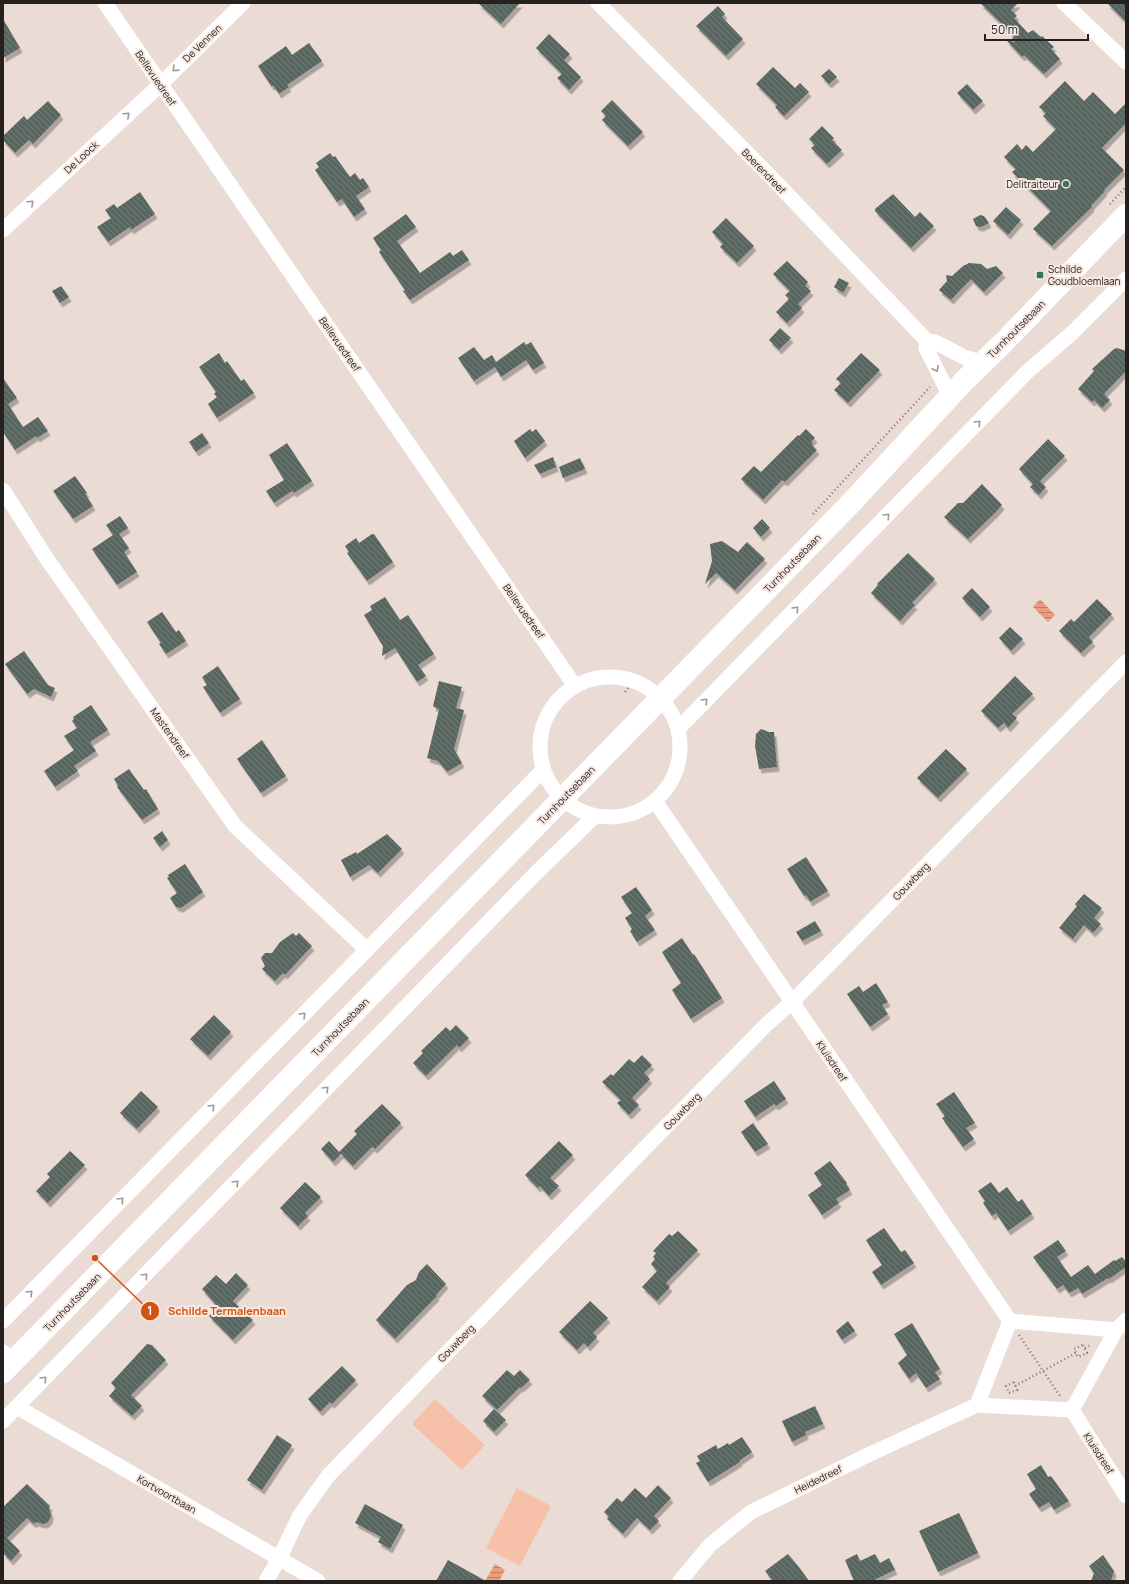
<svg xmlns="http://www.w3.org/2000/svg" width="1129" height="1584" viewBox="0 0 1129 1584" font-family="Manrope,sans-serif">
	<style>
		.green { fill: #f7c0a8 }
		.water { fill: url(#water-rules) }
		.building { fill: url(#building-back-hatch); filter: url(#shadow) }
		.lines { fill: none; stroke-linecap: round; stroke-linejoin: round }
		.path { stroke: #827875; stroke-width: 2.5; stroke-dasharray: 1 3; stroke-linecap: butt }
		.minor { stroke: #fff; stroke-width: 15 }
		.primary { stroke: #fff; stroke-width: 22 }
		.oneway { stroke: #9d9b9a }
		.poi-dot { fill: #377460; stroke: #f7e9e2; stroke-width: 1.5 }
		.labels { text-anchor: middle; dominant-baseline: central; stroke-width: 4; stroke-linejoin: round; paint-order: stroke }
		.street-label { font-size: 10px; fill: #26211f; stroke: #f7e9e2 }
		.poi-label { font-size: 10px; fill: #26211f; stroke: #f7e9e2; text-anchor: end }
		.leader { fill: none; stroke: #d5530e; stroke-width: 1.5 }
		.callout-dot { fill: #d5530e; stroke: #f7e9e2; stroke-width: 1.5 }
		.mark-label { font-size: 12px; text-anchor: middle; font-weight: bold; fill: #fff }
		.callout-label { font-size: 11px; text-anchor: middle; font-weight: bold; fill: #d5530e; stroke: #f7e9e2; stroke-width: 4; stroke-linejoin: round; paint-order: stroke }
	</style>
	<defs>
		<pattern id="water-rules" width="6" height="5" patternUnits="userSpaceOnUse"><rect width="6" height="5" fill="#eb9d7b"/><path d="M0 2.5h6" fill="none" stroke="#be8064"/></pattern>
		<pattern id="building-back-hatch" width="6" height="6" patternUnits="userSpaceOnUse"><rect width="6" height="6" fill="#596661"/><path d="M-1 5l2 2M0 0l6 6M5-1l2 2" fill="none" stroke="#727c78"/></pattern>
		<filter id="shadow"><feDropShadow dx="2.5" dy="4.5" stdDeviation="0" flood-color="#0004"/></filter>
	</defs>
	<rect width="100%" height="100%" fill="#eadbd5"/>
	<g class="green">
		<polygon points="435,1399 485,1445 462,1470 412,1424"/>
		<polygon points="517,1488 551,1506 520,1566 486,1548"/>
	</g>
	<g class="water">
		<polygon points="1040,599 1055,615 1048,622 1033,607"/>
		<polygon points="495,1564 505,1570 499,1581 485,1581"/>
	</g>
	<g class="building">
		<polygon points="478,3 520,3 501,24"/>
		<polygon points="980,3 1018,3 1011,10 1017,16 1014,18 1028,33 1033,30 1041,37 1042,36 1054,47 1051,49 1060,59 1044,74 1024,55 1022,57 1006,40 1015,42 1012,39 1014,36"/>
		<polygon points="1107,3 1126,3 1126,22"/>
		<polygon points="718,6 725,14 722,17 743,39 726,56 696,26"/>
		<polygon points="3,19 20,48 3,58"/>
		<polygon points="549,34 570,54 564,60 581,77 569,90 557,78 562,74 536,48"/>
		<polygon points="309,43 322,61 287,85 289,87 279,94 273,85 272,87 258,66 286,46 292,55"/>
		<polygon points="773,67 795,88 800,83 809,92 784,116 775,107 777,105 756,84"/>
		<polygon points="829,69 837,77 829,84 821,76"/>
		<polygon points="1065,81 1084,101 1093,92 1115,114 1126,103 1126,123 1102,148 1124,170 1104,190 1105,191 1091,206 1092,207 1052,246 1033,229 1051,211 1012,172 1016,169 1004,157 1017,144 1022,150 1026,145 1033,152 1056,129 1043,116 1046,113 1039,107"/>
		<polygon points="967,84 983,101 973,110 957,93"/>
		<polygon points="612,100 643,132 628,146 602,120 606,116 601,111"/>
		<polygon points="48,101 61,115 33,144 29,140 15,153 3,140 3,136 24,116 27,120"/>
		<polygon points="822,126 834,138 832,140 842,150 827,164 811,148 815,145 809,139"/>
		<polygon points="330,153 333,157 335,156 350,177 355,173 360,180 363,178 369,187 356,196 365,209 354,217 342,199 337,202 315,170 319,167 316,163"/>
		<polygon points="140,192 155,214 131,230 130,227 108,242 97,227 111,218 105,210 114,204 117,208"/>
		<polygon points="893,194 915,217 920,212 934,226 911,248 875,211 875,209"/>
		<polygon points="1006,207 1021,220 1008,235 993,221"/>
		<polygon points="406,214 416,227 397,241 420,273 450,252 453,256 462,250 469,260 410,300 403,291 405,290 379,252 381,250 373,238"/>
		<polygon points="980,215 984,216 989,223 981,227 976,226 973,219"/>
		<polygon points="726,218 754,246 737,263 720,247 723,244 712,232"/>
		<polygon points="787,261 808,282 805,286 811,291 798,304 802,308 787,323 776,312 789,299 785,295 790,291 773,274"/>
		<polygon points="969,263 981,264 987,269 996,266 1003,273 984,292 971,279 951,300 939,290 947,281 946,275 952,276 963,266"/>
		<polygon points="839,278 849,283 843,293 834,287"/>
		<polygon points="61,286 69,297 60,303 52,291"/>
		<polygon points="780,328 791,338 779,350 769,340"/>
		<polygon points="524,342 526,345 531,342 544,363 533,370 526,360 501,377 495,367 474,381 458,358 474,347 484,360 492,355 496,362"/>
		<polygon points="1117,348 1126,351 1126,371 1104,394 1110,400 1102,408 1094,400 1092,402 1078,389 1094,371 1092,369 1114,349"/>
		<polygon points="219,353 225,363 227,361 241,381 244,379 254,393 217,418 208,404 217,397 214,394 216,392 199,367"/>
		<polygon points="861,353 880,370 848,403 834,390 841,383 836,379"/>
		<polygon points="3,378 17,398 8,404 23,427 38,417 48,431 37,438 36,436 15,450 3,432"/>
		<polygon points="530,429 532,432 536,429 545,441 525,458 514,441"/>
		<polygon points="806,429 815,438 811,442 813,444 812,445 817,450 785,482 782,480 763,500 741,479 754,466 761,472 798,435 799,436"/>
		<polygon points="202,433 209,443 196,452 189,442"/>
		<polygon points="1048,439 1065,456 1040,481 1046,487 1039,495 1030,487 1033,484 1019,469"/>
		<polygon points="287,443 312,481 294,493 292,491 274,503 266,491 284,480 269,455"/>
		<polygon points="553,457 556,467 540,474 534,465"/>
		<polygon points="580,458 585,469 563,478 559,467"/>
		<polygon points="75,476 87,493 85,494 93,506 73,519 53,491"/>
		<polygon points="982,484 1002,505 996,512 968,539 944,517 958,503 963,503"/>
		<polygon points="120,516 128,528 119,534 129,548 124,552 137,572 117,585 92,549 113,535 106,525"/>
		<polygon points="762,519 770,528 761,537 753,528"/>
		<polygon points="372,534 374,534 393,562 367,581 347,553 349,552 345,546 356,538 359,543"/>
		<polygon points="722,541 738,552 747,542 765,559 735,590 716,573 705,584 712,561 710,544"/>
		<polygon points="908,553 935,579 912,603 915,605 900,621 871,593 878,585 877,584"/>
		<polygon points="972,588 990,607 980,617 962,598"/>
		<polygon points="385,597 400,620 408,615 434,654 418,665 426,676 417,682 395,648 382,656 383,646 364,615 372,610 370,606"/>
		<polygon points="1097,599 1112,614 1089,637 1093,642 1081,653 1059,631 1071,619 1074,622"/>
		<polygon points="162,612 176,632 179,630 186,641 166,654 159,644 161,643 147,622"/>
		<polygon points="1010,627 1023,639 1011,651 999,638"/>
		<polygon points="24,651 48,685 55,688 51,697 34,689 27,694 5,664"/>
		<polygon points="218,666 240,699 220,713 203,687 207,685 202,677"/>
		<polygon points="1015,676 1033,694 1012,714 1017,718 1008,728 1004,723 998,728 981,711"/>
		<polygon points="439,681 462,687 456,708 464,710 454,749 462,763 447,772 438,761 427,758 439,710 433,706"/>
		<polygon points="91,705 108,730 90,742 96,751 74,766 78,771 55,787 44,771 74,750 64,736 77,728 72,721 74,719 73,717"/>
		<polygon points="761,729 769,732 774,732 777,767 759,769 755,746 756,734"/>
		<polygon points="262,740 286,776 261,793 237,759"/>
		<polygon points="946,749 967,769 938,798 917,778"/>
		<polygon points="129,769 144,790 146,789 158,809 142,820 117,787 118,786 114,779"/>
		<polygon points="162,831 168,840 160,847 153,838"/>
		<polygon points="387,834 402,849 378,873 369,865 350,877 341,860 356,852 357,854"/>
		<polygon points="806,857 828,891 810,902 806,895 804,896 787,869"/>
		<polygon points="185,864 203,892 181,908 176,907 170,898 177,893 167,878 169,877 168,875"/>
		<polygon points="636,887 652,910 645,916 655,930 637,942 630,931 632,929 625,918 632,913 621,897"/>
		<polygon points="1084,894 1102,908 1094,918 1101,924 1093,933 1084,925 1073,939 1059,928 1077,906 1075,904"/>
		<polygon points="815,921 821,931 802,941 796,932"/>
		<polygon points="293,933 296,936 299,933 312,946 285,975 283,973 275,981 262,969 265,966 261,958 265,953 272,953 280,942"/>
		<polygon points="682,938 693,955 694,954 722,998 691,1019 672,990 681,983 662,952"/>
		<polygon points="876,983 888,1002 882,1005 888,1014 870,1027 847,994 859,986 863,992"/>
		<polygon points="214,1015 231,1032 208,1056 190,1039"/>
		<polygon points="456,1025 469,1038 459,1048 457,1045 426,1076 413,1063 423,1053 421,1051 446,1027 450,1031"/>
		<polygon points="642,1055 652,1065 644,1073 650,1079 632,1098 639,1105 629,1115 617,1103 621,1100 602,1082 611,1074 613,1076 629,1059 634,1063"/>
		<polygon points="774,1081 786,1099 776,1106 774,1104 755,1117 744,1101"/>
		<polygon points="141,1091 158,1107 137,1129 120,1113"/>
		<polygon points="954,1092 975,1123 966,1128 974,1139 963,1147 942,1118 945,1116 936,1104"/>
		<polygon points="382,1104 401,1123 375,1149 372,1147 353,1166 341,1154 333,1162 321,1149 329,1141 339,1152 357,1134 354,1131"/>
		<polygon points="753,1123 768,1144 755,1152 741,1132"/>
		<polygon points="559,1141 573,1155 550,1178 559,1186 549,1196 540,1186 538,1188 525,1175"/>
		<polygon points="70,1151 85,1165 48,1203 36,1191 50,1177 47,1174"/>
		<polygon points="830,1161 847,1183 846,1184 850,1190 836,1199 839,1203 822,1215 808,1195 822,1185 814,1173"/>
		<polygon points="305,1182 321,1197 305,1213 308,1216 298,1226 280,1208"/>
		<polygon points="991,1182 999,1193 1007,1187 1018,1202 1022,1199 1032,1214 1008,1231 996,1213 992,1216 983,1203 985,1201 978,1191"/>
		<polygon points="884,1228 901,1252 905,1250 914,1263 881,1285 872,1272 882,1265 866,1240"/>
		<polygon points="678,1231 698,1250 666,1283 670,1287 657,1301 642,1287 657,1271 651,1264 655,1259 653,1257 656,1253 653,1251 669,1234 672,1236"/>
		<polygon points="1058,1240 1066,1251 1057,1257 1071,1277 1088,1265 1095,1274 1114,1260 1115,1261 1122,1257 1126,1262 1126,1267 1109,1279 1108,1278 1082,1294 1078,1288 1069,1293 1063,1285 1057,1289 1033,1257"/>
		<polygon points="427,1264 446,1284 436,1295 437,1296 395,1339 376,1320 407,1285 416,1280 419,1272"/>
		<polygon points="236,1273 248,1285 233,1301 253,1320 233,1340 209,1316 218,1307 202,1289 216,1275 226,1284"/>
		<polygon points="590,1301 608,1318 593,1333 597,1337 588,1347 584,1343 577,1350 559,1332"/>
		<polygon points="848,1321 855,1331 842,1340 836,1331"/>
		<polygon points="912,1323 940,1369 935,1372 940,1379 926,1388 916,1373 909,1379 898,1363 907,1355 894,1334"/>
		<polygon points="147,1344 152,1345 166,1360 131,1395 142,1406 132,1416 109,1396 116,1388 111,1383"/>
		<polygon points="342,1366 356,1380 332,1404 330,1402 320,1412 308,1399"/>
		<polygon points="507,1370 514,1376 520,1370 530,1380 521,1388 520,1387 497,1410 482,1396"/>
		<polygon points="815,1406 823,1424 805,1432 806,1435 792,1442 782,1421"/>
		<polygon points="494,1409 506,1420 494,1432 483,1421"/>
		<polygon points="277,1435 292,1445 262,1490 247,1480"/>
		<polygon points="742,1437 752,1452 739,1461 740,1462 708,1482 696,1463 700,1461 697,1456 716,1445 718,1449 728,1443 729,1445"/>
		<polygon points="1041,1465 1048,1477 1051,1476 1069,1501 1054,1510 1049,1502 1039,1508 1029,1494 1036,1489 1027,1474"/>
		<polygon points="27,1484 50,1506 49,1508 51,1515 50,1519 47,1523 43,1524 36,1522 34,1524 27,1518 7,1538 20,1551 11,1561 3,1553 3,1507"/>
		<polygon points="658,1485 671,1498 654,1516 659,1521 650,1530 637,1518 623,1534 607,1519 609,1517 604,1512 617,1498 622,1502 635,1488 646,1498"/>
		<polygon points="365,1504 403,1525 390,1549 378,1542 381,1537 355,1523"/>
		<polygon points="959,1513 978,1553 938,1572 919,1531"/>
		<polygon points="788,1554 799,1567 809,1581 773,1581 765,1571"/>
		<polygon points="857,1554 860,1561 875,1554 880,1563 889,1558 895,1570 872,1581 854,1581 845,1560"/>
		<polygon points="1103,1555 1114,1571 1111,1581 1091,1581 1094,1573 1089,1566"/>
		<polygon points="448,1560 486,1581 436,1581"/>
	</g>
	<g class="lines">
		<g class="path">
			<polyline points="1110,204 1126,187"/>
			<polyline points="813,514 930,387"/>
			<polyline points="625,692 634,682"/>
			<polyline points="1019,1335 1060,1396"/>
			<polygon points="1083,1345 1087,1353 1078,1357 1074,1349"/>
			<polyline points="1085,1348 1091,1345"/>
			<polygon points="1014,1382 1017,1390 1009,1393 1006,1386"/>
			<polyline points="1015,1386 1076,1353"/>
		</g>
		<g class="minor">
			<polyline points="105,3 575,686"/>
			<polyline points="598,3 770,176 927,341 935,342 964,357 983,363"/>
			<polyline points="1064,3 1126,62"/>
			<polyline points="3,230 161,84 243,3"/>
			<polyline points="927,341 926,348 950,396"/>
			<polyline points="3,490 47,559 235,826 367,950"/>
			<circle cx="610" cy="747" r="70"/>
			<polyline points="678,729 1028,371 1072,333 1126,279"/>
			<polyline points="655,801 1010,1321"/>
			<polyline points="3,1321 542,771"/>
			<polyline points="1116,1330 1010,1321 977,1405 1072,1410 1116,1330 1126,1320"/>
			<polyline points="3,1352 14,1361"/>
			<polyline points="17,1407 318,1581"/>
			<polyline points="1072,1410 1126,1496"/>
			<polyline points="3,1421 536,873 595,816"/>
			<polyline points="266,1581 279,1559 300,1515 328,1476 643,1150 766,1025 792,1002 1126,662"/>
			<polyline points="680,1581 710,1545 751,1512 870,1454 977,1405"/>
		</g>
		<polyline class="primary" points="3,1372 851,503 964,381 1004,342 1126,215"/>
	</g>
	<defs><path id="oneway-chevron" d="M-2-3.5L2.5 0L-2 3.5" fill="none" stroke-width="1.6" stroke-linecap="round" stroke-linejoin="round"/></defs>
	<g class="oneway">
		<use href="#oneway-chevron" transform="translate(175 69) rotate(136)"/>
		<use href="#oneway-chevron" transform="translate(127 115) rotate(-43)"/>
		<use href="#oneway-chevron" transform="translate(31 203) rotate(-43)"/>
		<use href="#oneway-chevron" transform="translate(936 369) rotate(63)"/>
		<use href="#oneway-chevron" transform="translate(978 423) rotate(-46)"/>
		<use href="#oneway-chevron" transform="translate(887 516) rotate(-46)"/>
		<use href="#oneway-chevron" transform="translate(796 609) rotate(-46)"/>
		<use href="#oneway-chevron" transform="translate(705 701) rotate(-46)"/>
		<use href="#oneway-chevron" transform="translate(303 1015) rotate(-46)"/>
		<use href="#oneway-chevron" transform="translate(326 1089) rotate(-46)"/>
		<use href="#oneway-chevron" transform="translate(212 1107) rotate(-46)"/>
		<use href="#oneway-chevron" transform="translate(236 1183) rotate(-46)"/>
		<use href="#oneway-chevron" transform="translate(121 1200) rotate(-46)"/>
		<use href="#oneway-chevron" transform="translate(145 1276) rotate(-46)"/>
		<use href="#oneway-chevron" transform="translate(30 1293) rotate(-46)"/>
		<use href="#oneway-chevron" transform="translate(44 1379) rotate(-46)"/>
	</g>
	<g class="poi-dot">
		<circle cx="1066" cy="184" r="4"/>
		<rect x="1036" y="271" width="8" height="8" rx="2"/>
	</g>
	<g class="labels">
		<g class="street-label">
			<text transform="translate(202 43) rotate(-44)">De Vennen</text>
			<text transform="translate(156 78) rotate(56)">Bellevuedreef</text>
			<text transform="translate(81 157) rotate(-43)">De Loock</text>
			<text transform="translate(764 171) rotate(46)">Boerendreef</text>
			<text transform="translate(1016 329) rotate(-45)">Turnhoutsebaan</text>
			<text transform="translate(340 344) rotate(55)">Bellevuedreef</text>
			<text transform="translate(792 563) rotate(-46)">Turnhoutsebaan</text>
			<text transform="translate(524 611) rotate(55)">Bellevuedreef</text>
			<text transform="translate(170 733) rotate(55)">Mastendreef</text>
			<text transform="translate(566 795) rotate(-46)">Turnhoutsebaan</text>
			<text transform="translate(911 881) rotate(-46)">Gouwberg</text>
			<text transform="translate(340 1027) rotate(-46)">Turnhoutsebaan</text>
			<text transform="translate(832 1061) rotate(56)">Kluisdreef</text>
			<text transform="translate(682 1111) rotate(-45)">Gouwberg</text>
			<text transform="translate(72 1302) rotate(-46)">Turnhoutsebaan</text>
			<text transform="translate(456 1343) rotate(-46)">Gouwberg</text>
			<text transform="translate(1099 1453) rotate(57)">Kluisdreef</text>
			<text transform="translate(818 1479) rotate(-26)">Heidedreef</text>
			<text transform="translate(167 1494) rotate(30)">Kortvoortbaan</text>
		</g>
		<g class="poi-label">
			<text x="1058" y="184">Delitraiteur</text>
			<text x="1048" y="269" text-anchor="start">Schilde<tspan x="1048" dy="12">Goudbloemlaan</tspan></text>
		</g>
	</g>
	<path class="leader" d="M95 1258L150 1311"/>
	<g class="callout-dot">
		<circle cx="95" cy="1258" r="4"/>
		<circle cx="150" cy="1311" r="10"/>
	</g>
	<g class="mark-label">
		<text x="150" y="1315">1</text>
	</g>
	<g class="callout-label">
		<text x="227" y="1315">Schilde Termalenbaan</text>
	</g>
	<rect width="1129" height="1584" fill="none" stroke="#26211f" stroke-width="8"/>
	<path d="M985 34v6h103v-6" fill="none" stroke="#26211f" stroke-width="2"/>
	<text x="991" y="34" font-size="12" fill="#26211f" stroke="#f7e9e2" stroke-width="3" paint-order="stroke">50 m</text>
</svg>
